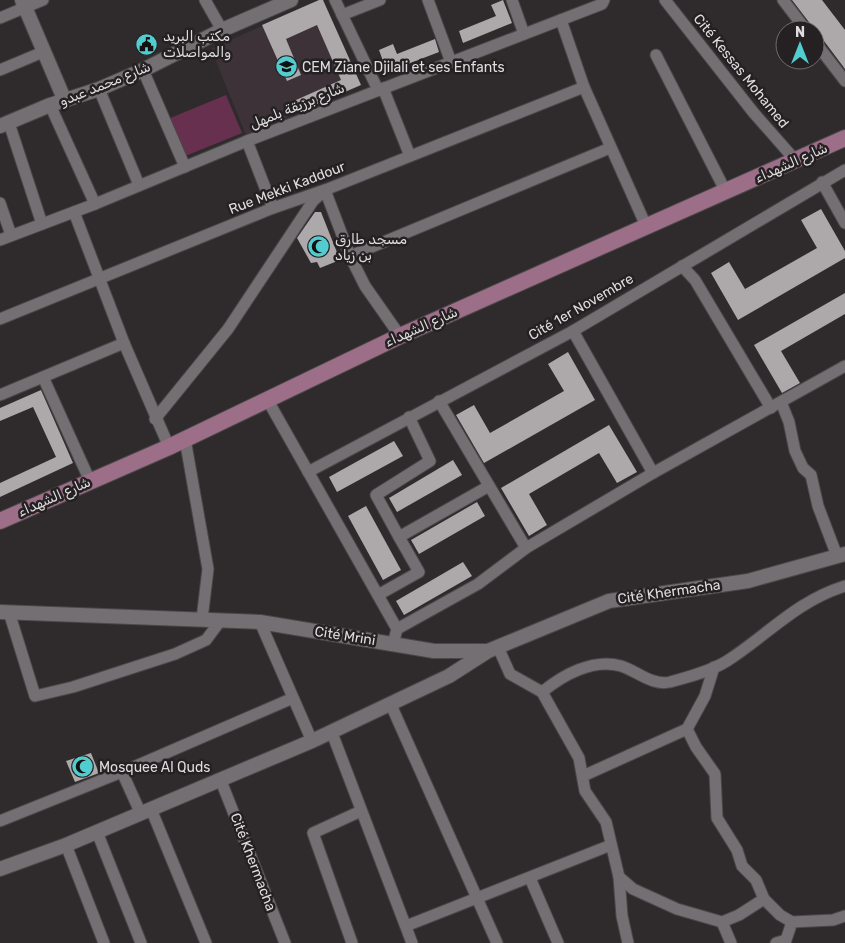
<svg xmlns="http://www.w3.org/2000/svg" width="845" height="943" viewBox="0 0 845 943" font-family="Rubik,Cairo,sans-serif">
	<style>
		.built { fill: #3c3237 }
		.green { fill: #66304e }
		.building { fill: #ada8aa }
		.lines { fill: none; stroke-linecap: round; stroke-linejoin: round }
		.minor-casing { stroke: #4b4849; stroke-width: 13 }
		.tertiary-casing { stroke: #4b4849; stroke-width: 16 }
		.primary-casing { stroke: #4b4849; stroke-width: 18 }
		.minor { stroke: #746f72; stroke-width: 11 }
		.tertiary { stroke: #746f72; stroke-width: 14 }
		.primary { stroke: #9d6e88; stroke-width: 16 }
		.labels { text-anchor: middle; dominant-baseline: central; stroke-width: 5; stroke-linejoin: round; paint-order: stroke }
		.poi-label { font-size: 14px; fill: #dedcdd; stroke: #252123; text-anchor: start }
		.street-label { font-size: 14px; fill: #dedcdd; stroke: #252123 }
	</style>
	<rect width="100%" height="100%" fill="#2f2b2d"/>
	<polygon class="built" points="319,0 323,0 361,85 246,135 211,49"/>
	<polygon class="green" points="226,95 242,133 183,157 168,119"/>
	<g class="building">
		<polygon points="319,0 323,0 361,85 301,111 296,100 341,80 317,25 286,39 301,75 287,81 262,25"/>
		<polygon points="503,0 512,23 463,43 459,31 496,16 491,5"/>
		<polygon points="792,0 822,0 845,30 845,69 821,37 816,35 815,30"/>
		<polygon points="435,39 439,52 387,72 379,50 393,44 397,54"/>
		<polygon points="821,209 845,251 845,258 738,320 711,273 729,262 745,289 817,248 801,220"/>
		<polygon points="315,212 321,212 340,260 320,268 317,262 311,263 297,238"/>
		<polygon points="845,293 845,314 781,351 800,383 782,393 754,345"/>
		<polygon points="568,352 595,400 484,463 456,415 474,405 490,433 564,391 548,364"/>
		<polygon points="41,390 73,463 0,497 0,483 56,457 33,407 0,421 0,408"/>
		<polygon points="609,425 637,472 617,483 599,453 529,494 547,525 529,536 501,488"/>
		<polygon points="394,441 403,456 337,492 329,477"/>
		<polygon points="453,460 462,475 397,512 389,498"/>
		<polygon points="477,502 485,516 419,554 411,540"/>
		<polygon points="366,506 401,570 383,580 348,516"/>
		<polygon points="463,562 472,576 404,615 396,601"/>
		<polygon points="91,753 99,773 75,782 66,761"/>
	</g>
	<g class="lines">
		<defs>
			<g id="minor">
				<polyline points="205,0 222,30"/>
				<polyline points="335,0 378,90"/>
				<polyline points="428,0 451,62"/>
				<polyline points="512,0 524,34"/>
				<polyline points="665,0 753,112 796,161"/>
				<polyline points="783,0 806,30"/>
				<polyline points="342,15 380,0"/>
				<polyline points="0,18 43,0"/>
				<polyline points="561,20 584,87 647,228"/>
				<polyline points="815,42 845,81"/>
				<polyline points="656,55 726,192"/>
				<polyline points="0,70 43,52"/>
				<polyline points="143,70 185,167"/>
				<polyline points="383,88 410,156"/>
				<polyline points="99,89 139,185"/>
				<polyline points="50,105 95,204"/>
				<polyline points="9,123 42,224"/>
				<polyline points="247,141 273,208"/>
				<polyline points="822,182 845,223"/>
				<polyline points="0,203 11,235"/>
				<polyline points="74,212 124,343 169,447"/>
				<polyline points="0,240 95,204 247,141 602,4 604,0"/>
				<polyline points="350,256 610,148"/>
				<polyline points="682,266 695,280 771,408"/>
				<polyline points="0,319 273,208 325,190 584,87"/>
				<polyline points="573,331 653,473"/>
				<polyline points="43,377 90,481"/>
				<polyline points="0,395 124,343"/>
				<polyline points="267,399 397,629 393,644"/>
				<polyline points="439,401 526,548"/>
				<polyline points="781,402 789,422 795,451 803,468 811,475 818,506 837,556"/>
				<polyline points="155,419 228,329 313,201 325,190 350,256 365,286 400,336"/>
				<polyline points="185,439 208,569 202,619"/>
				<polyline points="308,472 573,331 845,170"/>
				<polyline points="399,537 376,495 430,461 409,417"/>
				<polyline points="378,595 419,572 399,537 489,486"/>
				<polyline points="9,612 35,696 73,687 175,654 206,640 221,620"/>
				<polyline points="260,622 312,741"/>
				<polyline points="397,629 478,584 526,548 653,473 845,366"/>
				<polyline points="498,647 510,674 542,692 579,758 585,791 606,822 619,877 622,916 628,943"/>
				<path d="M542 692C563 675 593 658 621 666 637 671 652 686 670 682 689 677 711 671 727 661 769 634 795 602 845 586"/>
				<polyline points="391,705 497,943"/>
				<polyline points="687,729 696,747 715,774 717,818 737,850 742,866 756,880 764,899 780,915 792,922"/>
				<polyline points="332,733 412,943"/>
				<polyline points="122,772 141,814"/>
				<polyline points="583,776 687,729 705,696 714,667"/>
				<polyline points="221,781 285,943"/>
				<polyline points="151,809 206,943"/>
				<polyline points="0,821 122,772 293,698"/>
				<polyline points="97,832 141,943"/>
				<polyline points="66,845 104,943"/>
				<polyline points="619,877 633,889 677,909 722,922 739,915 764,899"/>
				<polyline points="530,878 558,943"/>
				<polyline points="722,922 731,943"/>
				<polyline points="406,926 611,845"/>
				<polyline points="352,943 313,833 361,811"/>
				<polyline points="776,943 786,940 792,922 833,920 845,916"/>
			</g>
			<g id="tertiary">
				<polyline points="22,0 65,101"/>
				<polyline points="0,126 50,105 99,89 143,70 222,30 291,0"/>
				<polyline points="0,612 260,622 434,651 487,651"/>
				<polyline points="0,869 66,845 312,741 449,676 488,651 609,601 748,581 845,554"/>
			</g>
			<polyline id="primary" points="0,521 169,447 400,336 845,138"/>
		</defs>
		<use href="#minor" class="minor-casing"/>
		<use href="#tertiary" class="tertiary-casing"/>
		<use href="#primary" class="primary-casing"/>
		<use href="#minor" class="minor"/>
		<use href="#tertiary" class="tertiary"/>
		<use href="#primary" class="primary"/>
	</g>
	<defs>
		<symbol id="civic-disc" viewBox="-11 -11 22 22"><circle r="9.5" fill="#52cdcf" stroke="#252123"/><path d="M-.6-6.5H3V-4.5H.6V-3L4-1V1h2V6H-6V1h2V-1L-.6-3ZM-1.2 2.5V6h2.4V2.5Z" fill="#111"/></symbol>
		<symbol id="school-disc" viewBox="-11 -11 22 22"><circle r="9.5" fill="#52cdcf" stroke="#252123"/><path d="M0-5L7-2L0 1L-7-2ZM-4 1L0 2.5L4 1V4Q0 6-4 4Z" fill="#111"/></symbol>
		<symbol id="mosque-disc" viewBox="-11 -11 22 22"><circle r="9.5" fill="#52cdcf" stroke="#252123"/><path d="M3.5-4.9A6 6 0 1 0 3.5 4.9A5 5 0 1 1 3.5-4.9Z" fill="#111"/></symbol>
	</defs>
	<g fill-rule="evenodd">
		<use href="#civic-disc" x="134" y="32" width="25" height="25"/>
		<use href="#school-disc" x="274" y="54" width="25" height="25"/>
		<use href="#mosque-disc" x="306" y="234" width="25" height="25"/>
		<use href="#mosque-disc" x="70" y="754" width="25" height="25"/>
	</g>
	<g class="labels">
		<g class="poi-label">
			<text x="163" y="36">مكتب البريد<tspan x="163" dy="16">والمواصلات</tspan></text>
			<text x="302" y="67">CEM Ziane Djilali et ses Enfants</text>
			<text x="335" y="239">مسجد طارق<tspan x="335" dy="16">بن زياد</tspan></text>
			<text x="99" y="767">Mosquee Al Quds</text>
		</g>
		<g class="street-label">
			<text transform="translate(741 71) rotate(51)">Cité Kessas Mohamed</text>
			<text transform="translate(105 84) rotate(-22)">شارع محمد عبدو</text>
			<text transform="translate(297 106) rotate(-22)">شارع برزيقة بلمهل</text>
			<text transform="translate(791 163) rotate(-24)">شارع الشهداء</text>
			<text transform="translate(287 188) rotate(-21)">Rue Mekki Kaddour</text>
			<text transform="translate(581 307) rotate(-30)">Cité 1er Novembre</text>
			<text transform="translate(421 327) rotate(-24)">شارع الشهداء</text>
			<text transform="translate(54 497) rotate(-24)">شارع الشهداء</text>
			<text transform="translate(669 592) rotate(-8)">Cité Khermacha</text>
			<text transform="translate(345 636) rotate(9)">Cité Mrini</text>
			<text transform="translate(253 862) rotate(69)">Cité Khermacha</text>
		</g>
	</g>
	<g transform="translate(800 45)"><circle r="24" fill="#252123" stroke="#6f6c6d"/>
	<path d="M0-4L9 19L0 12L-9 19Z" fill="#52cdcf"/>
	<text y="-8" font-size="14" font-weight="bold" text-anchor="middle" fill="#dedcdd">N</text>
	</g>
</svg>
